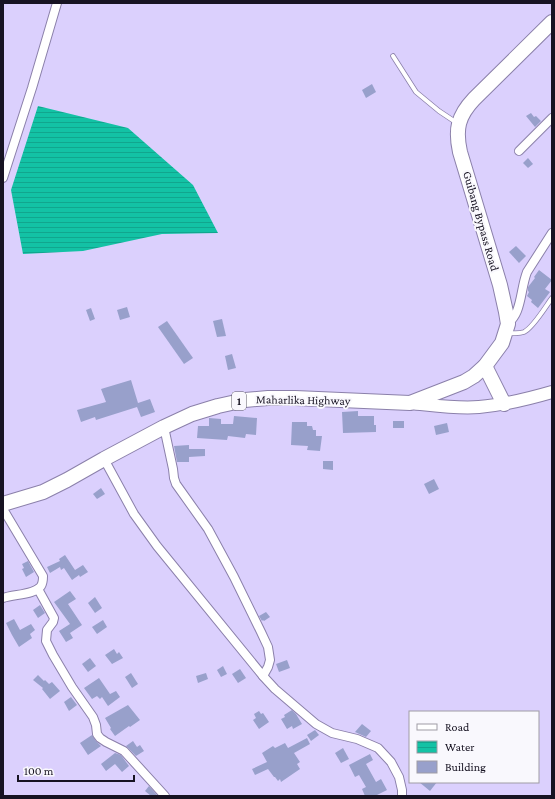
<svg xmlns="http://www.w3.org/2000/svg" width="555" height="799" viewBox="0 0 555 799" font-family="'Crimson Pro',serif">
	<style>
		.water { fill: url(#water-rules) }
		.building { fill: #98a0cb }
		.lines { fill: none; stroke-linecap: round; stroke-linejoin: round }
		.service-casing { stroke: #8b80aa; stroke-width: 5.5 }
		.minor-casing { stroke: #8b80aa; stroke-width: 10 }
		.secondary-casing { stroke: #8b80aa; stroke-width: 14 }
		.trunk-casing { stroke: #8b80aa; stroke-width: 16 }
		.service { stroke: #fff; stroke-width: 4 }
		.minor { stroke: #fff; stroke-width: 8 }
		.secondary { stroke: #fff; stroke-width: 12 }
		.trunk { stroke: #fff; stroke-width: 14 }
		.labels { text-anchor: middle; dominant-baseline: central; stroke-width: 4; stroke-linejoin: round; paint-order: stroke }
		.shield { fill: #f9f8fd; stroke: #5b5864; stroke-width: 1 }
		.shield-label { font-size: 11px; font-weight: bold; fill: #171322 }
		.street-label { font-size: 12px; fill: #171322; stroke: #f9f8fd }
	</style>
	<defs>
		<pattern id="water-rules" width="6" height="5" patternUnits="userSpaceOnUse"><rect width="6" height="5" fill="#13c2a5"/><path d="M0 2.5h6" fill="none" stroke="#11a68e"/></pattern>
	</defs>
	<rect width="100%" height="100%" fill="#dbd0fd"/>
	<polygon class="water" points="38,106 128,128 193,185 218,233 162,234 83,251 23,254 11,190"/>
	<g class="building">
		<polygon points="372,84 376,92 366,98 362,90"/>
		<polygon points="531,113 534,117 536,116 541,121 535,127 526,116"/>
		<polygon points="528,158 533,164 528,168 523,163"/>
		<polygon points="516,246 526,256 519,263 509,252"/>
		<polygon points="539,270 552,280 545,289 550,292 538,308 531,302 532,300 527,296 529,292 528,291 528,287 535,278 534,277"/>
		<polygon points="127,307 130,317 120,320 117,310"/>
		<polygon points="91,308 95,319 90,321 86,310"/>
		<polygon points="222,319 226,336 217,337 213,321"/>
		<polygon points="167,321 193,358 184,364 158,327"/>
		<polygon points="232,354 236,368 228,370 225,356"/>
		<polygon points="131,380 138,403 150,399 155,412 141,417 137,407 96,420 95,417 81,422 77,410 106,402 101,389"/>
		<polygon points="358,411 358,416 374,416 374,425 376,425 376,432 343,433 342,412"/>
		<polygon points="234,416 257,418 256,435 246,434 245,438 228,436 227,440 197,438 198,426 209,426 209,418 221,419 221,424 233,424"/>
		<rect x="393" y="421" width="11" height="7"/>
		<polygon points="292,422 307,422 307,426 312,426 313,430 316,430 316,436 322,436 320,451 307,450 308,446 291,445"/>
		<polygon points="447,423 449,432 436,435 434,426"/>
		<polygon points="189,445 189,449 205,449 205,456 189,457 189,462 177,462 174,446"/>
		<polygon points="323,461 333,461 333,470 323,469"/>
		<polygon points="434,479 439,489 429,494 424,484"/>
		<polygon points="101,488 105,494 97,499 93,494"/>
		<polygon points="65,555 75,570 83,565 88,572 80,577 79,575 72,580 64,568 61,570 60,567 50,573 47,567 60,561 59,559"/>
		<polygon points="28,561 34,572 26,577 22,569 24,568 22,564"/>
		<polygon points="70,591 76,599 68,604 82,625 70,633 73,638 66,642 59,631 70,624 54,602"/>
		<polygon points="95,597 102,608 95,613 88,603"/>
		<polygon points="40,605 45,613 38,618 33,610"/>
		<polygon points="266,612 270,617 264,621 263,620 262,621 259,616"/>
		<polygon points="14,619 20,630 31,624 35,630 30,634 32,638 19,647 12,635 6,623"/>
		<polygon points="103,620 107,627 97,634 92,627"/>
		<polygon points="114,649 117,654 119,652 123,658 112,664 105,655"/>
		<polygon points="90,658 96,666 88,672 82,664"/>
		<polygon points="287,660 290,668 279,672 276,664"/>
		<polygon points="223,666 227,674 221,677 217,670"/>
		<polygon points="240,669 246,678 238,683 232,674"/>
		<polygon points="131,673 138,684 132,688 125,677"/>
		<polygon points="206,673 208,679 198,683 196,676"/>
		<polygon points="38,675 44,681 45,680 49,684 52,682 60,691 50,699 42,689 43,688 33,680"/>
		<polygon points="99,678 110,694 116,691 120,697 108,706 102,697 100,699 97,696 92,699 84,688"/>
		<polygon points="71,697 77,705 69,711 64,702"/>
		<polygon points="128,705 140,720 130,727 129,726 115,736 110,729 111,728 105,718"/>
		<polygon points="292,710 296,714 302,724 293,729 292,726 287,729 281,719 285,717 284,715"/>
		<polygon points="259,711 261,714 263,713 269,722 259,729 253,720 256,718 254,714"/>
		<polygon points="362,724 371,731 366,737 355,732"/>
		<polygon points="315,730 319,735 311,741 307,735"/>
		<polygon points="92,735 96,741 101,746 88,755 80,743"/>
		<polygon points="307,738 310,744 294,753 300,762 297,764 300,769 281,782 280,779 278,781 275,777 274,777 268,769 255,775 252,769 267,762 262,753 273,746 275,748 285,743 288,748"/>
		<polygon points="133,741 137,747 140,745 144,751 136,756 126,746"/>
		<polygon points="343,748 349,759 341,763 335,753"/>
		<polygon points="115,753 121,755 129,766 122,772 115,764 106,771 101,764"/>
		<polygon points="370,754 373,760 366,764 376,782 381,779 387,790 375,796 365,796 362,789 366,787 359,775 355,777 349,765"/>
		<polygon points="419,782 437,782 430,791"/>
		<polygon points="149,786 157,795 156,796 151,796 145,791"/>
	</g>
	<g class="lines">
		<defs>
			<g id="service">
				<polyline points="393,56 416,92 439,111 457,123"/>
				<path d="M508 333C514 333 519 334 524 332 533 328 546 306 552 298"/>
			</g>
			<g id="minor">
				<polyline points="519,151 552,118"/>
				<polyline points="3,178 32,88 57,3"/>
				<path d="M508 324C512 320 515 316 517 311 522 298 522 285 527 272L552 233"/>
				<polyline points="164,427 173,469 174,478 176,484 208,529 234,577 261,632 268,647 270,660 268,667 263,676 275,689 316,724 332,733 357,739 378,748 391,762 399,777 402,790 402,796"/>
				<polyline points="104,459 134,514 157,546 263,676"/>
				<path d="M3 509 43 576C43 579 43 583 41 586 35 595 14 594 3 598"/>
				<polyline points="38,589 54,618 53,622 47,630 46,641 53,655 72,687 93,717 96,725 97,734 100,738 106,742 124,751 165,796"/>
			</g>
			<path id="secondary" d="M410 403C432 405 456 409 479 407 503 405 528 399 552 392"/>
			<g id="trunk">
				<polyline points="485,366 504,404"/>
				<path d="M3 504 43 492 67 480 104 459 164 427 192 414 218 406 245 400 268 398H295L410 403 464 382 474 376 485 366 502 343 508 324 506 312 500 285 460 152C455 129 458 116 474 99L552 22"/>
			</g>
		</defs>
		<use href="#service" class="service-casing"/>
		<use href="#minor" class="minor-casing"/>
		<use href="#secondary" class="secondary-casing"/>
		<use href="#trunk" class="trunk-casing"/>
		<use href="#service" class="service"/>
		<use href="#minor" class="minor"/>
		<use href="#secondary" class="secondary"/>
		<use href="#trunk" class="trunk"/>
	</g>
	<g class="labels">
		<rect class="shield" x="232" y="392" width="14" height="18" rx="3"/>
		<g class="shield-label">
			<text x="239" y="401">1</text>
		</g>
		<g class="street-label">
			<text transform="translate(481 221) rotate(74)">Guibang Bypass Road</text>
			<text transform="translate(303 400) rotate(1)">Maharlika Highway</text>
		</g>
	</g>
	<rect width="555" height="799" fill="none" stroke="#171322" stroke-width="8"/>
	<rect x="409" y="711" width="130" height="72" fill="#f9f8fd" stroke="#9f9ca5"/>
	<rect x="417" y="724" width="20" height="6" fill="#ffffff" stroke="#9f9ca5"/>
	<text x="445" y="731" font-size="12" fill="#171322">Road</text>
	<rect x="417" y="741" width="20" height="12" fill="url(#water-rules)" stroke="#9f9ca5"/>
	<text x="445" y="751" font-size="12" fill="#171322">Water</text>
	<rect x="417" y="761" width="20" height="12" fill="#98a0cb" stroke="#9f9ca5"/>
	<text x="445" y="771" font-size="12" fill="#171322">Building</text>
	<path d="M18 775v6h116v-6" fill="none" stroke="#171322" stroke-width="2"/>
	<text x="24" y="775" font-size="12" fill="#171322" stroke="#f9f8fd" stroke-width="3" paint-order="stroke">100 m</text>
</svg>
